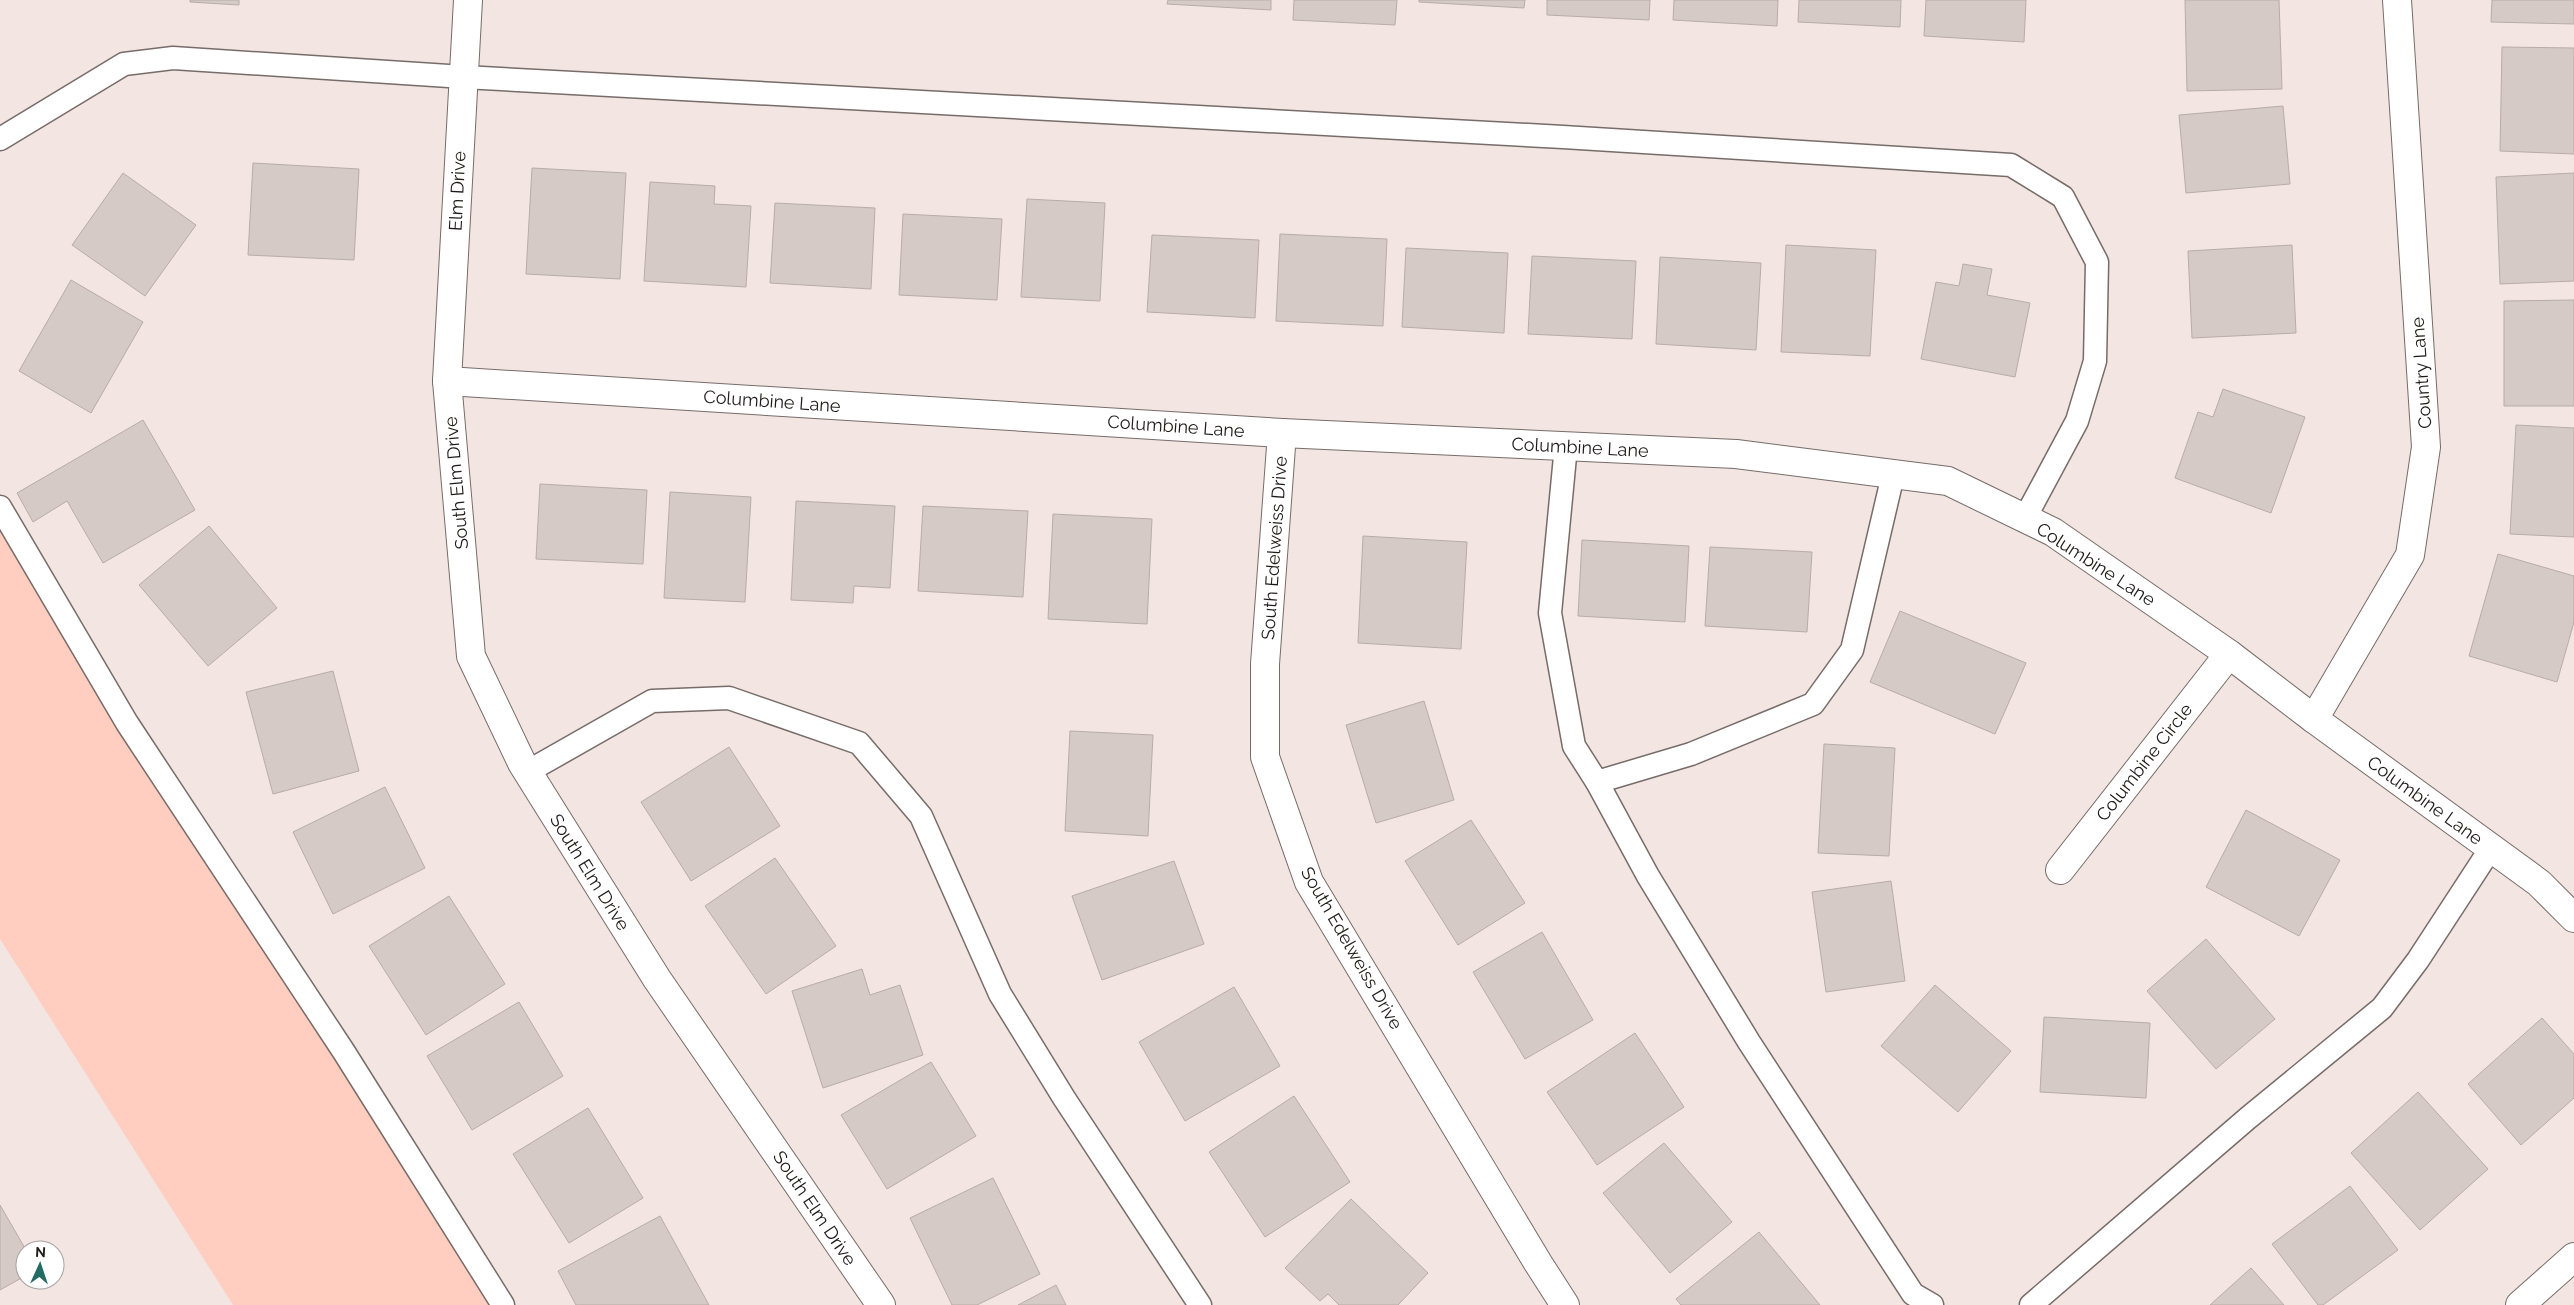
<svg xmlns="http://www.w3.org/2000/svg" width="2574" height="1305" viewBox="0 0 2574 1305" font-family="Raleway,sans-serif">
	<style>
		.green { fill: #ffcec1 }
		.building { fill: #d6cac6; stroke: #b8aca8 }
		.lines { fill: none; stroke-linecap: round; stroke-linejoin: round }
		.service-casing { stroke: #776c69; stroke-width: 25 }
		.minor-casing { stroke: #776c69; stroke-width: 30 }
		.service { stroke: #fff; stroke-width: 22 }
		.minor { stroke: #fff; stroke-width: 28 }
		.labels { text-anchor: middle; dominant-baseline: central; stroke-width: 4; stroke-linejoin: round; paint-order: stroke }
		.street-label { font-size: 18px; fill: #1e1a19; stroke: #fff }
	</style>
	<rect width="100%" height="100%" fill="#f2e5e2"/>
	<polygon class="green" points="0,513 492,1305 233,1305 0,939"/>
	<g class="building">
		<polygon points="190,0 239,0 239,5 190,2"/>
		<polygon points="1168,0 1271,0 1271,10 1167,4"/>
		<polygon points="1294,0 1397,0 1395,25 1293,20"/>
		<polygon points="1419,0 1525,0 1524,8 1419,2"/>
		<polygon points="1547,0 1650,0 1649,20 1547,15"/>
		<polygon points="1674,0 1778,0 1777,26 1673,20"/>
		<polygon points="1799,0 1901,0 1900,27 1798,22"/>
		<polygon points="1926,0 2026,0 2024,42 1924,36"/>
		<polygon points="2185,0 2279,0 2282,89 2187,91"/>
		<polygon points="2492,0 2574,0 2574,24 2491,22"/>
		<polygon points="2502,47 2574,48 2574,154 2500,151"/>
		<polygon points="2283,106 2290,184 2186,193 2179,115"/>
		<polygon points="253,163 359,169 354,260 248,255"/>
		<polygon points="532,168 626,173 620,279 526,274"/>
		<polygon points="123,173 196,225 145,296 72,245"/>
		<polygon points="2574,173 2574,281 2500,284 2496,177"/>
		<polygon points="650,182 715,186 714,204 751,206 746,287 644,281"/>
		<polygon points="1027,199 1105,203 1100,301 1021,297"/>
		<polygon points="775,203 875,208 871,289 770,283"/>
		<polygon points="903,214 1002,219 997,300 899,295"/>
		<polygon points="1280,234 1387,239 1383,326 1276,321"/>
		<polygon points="1152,235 1259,240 1255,318 1147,312"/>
		<polygon points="1786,245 1876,250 1870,356 1781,352"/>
		<polygon points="2292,245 2296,333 2192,338 2188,251"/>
		<polygon points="1406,248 1508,253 1504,333 1402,327"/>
		<polygon points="1532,256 1636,261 1632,339 1528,334"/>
		<polygon points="1660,257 1761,263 1756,350 1656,344"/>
		<polygon points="1963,264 1992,269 1987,295 2030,303 2015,377 1921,359 1936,282 1959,286"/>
		<polygon points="71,280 143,322 91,413 19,371"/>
		<polygon points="2574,300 2574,406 2504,406 2504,301"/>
		<polygon points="2223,389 2305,417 2271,513 2175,478 2198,412 2213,417"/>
		<polygon points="143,420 195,510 103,563 67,501 33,522 17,493"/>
		<polygon points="2516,425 2574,428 2574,537 2510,534"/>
		<polygon points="540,484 647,490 643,564 536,559"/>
		<polygon points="670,492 751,497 745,602 664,598"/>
		<polygon points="796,501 895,506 890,588 854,586 853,603 791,600"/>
		<polygon points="923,506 1028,511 1023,597 918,591"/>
		<polygon points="1053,514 1152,519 1147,624 1048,619"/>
		<polygon points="209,526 277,608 208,666 139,585"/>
		<polygon points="1363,536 1467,542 1461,649 1358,643"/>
		<polygon points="1582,540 1689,546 1685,622 1578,616"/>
		<polygon points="1710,547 1812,552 1807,632 1705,626"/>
		<polygon points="2498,554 2574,576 2574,622 2557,682 2469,656"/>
		<polygon points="1900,611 2026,663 1995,734 1870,682"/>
		<polygon points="333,671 359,771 273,794 246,692"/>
		<polygon points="1424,701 1454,800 1376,823 1346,725"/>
		<polygon points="1070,731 1153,735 1148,836 1065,831"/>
		<polygon points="1824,744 1895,748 1889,856 1818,853"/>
		<polygon points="729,747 780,826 691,881 641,802"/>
		<polygon points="385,787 425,868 333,914 293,832"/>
		<polygon points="2246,810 2340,860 2299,936 2206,887"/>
		<polygon points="1471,820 1525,903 1458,945 1405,861"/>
		<polygon points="775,858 836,946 766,994 705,906"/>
		<polygon points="1174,861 1204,944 1102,980 1072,896"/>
		<polygon points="1891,881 1905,981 1826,992 1812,892"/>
		<polygon points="449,896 505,984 426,1035 369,946"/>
		<polygon points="1542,932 1593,1020 1525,1059 1473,972"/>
		<polygon points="2206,939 2275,1019 2216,1069 2147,991"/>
		<polygon points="862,969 870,995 900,985 923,1055 823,1088 792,991"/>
		<polygon points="1935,985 2011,1051 1958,1112 1881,1046"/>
		<polygon points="1234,987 1280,1066 1185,1121 1139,1042"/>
		<polygon points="519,1002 563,1076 472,1130 427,1056"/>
		<polygon points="2044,1017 2150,1023 2146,1098 2040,1092"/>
		<polygon points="2542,1018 2574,1054 2574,1098 2521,1145 2468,1084"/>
		<polygon points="1635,1033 1684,1107 1597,1165 1547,1092"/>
		<polygon points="931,1062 976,1136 887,1189 841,1115"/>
		<polygon points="2418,1092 2488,1169 2420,1230 2351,1153"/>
		<polygon points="1294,1096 1350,1182 1265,1237 1209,1152"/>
		<polygon points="588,1108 643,1198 569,1243 513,1154"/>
		<polygon points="1664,1143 1732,1222 1670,1273 1603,1193"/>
		<polygon points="993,1178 1040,1274 977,1305 952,1305 910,1218"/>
		<polygon points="2350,1186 2398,1250 2323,1305 2318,1305 2272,1244"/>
		<polygon points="1351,1199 1428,1273 1398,1305 1339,1305 1328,1294 1320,1301 1285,1268"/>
		<polygon points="0,1205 26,1250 25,1276 0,1290"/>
		<polygon points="660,1216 709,1305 576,1305 558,1271"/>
		<polygon points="1759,1232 1820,1305 1681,1305 1676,1299"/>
		<polygon points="2251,1268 2284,1305 2210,1305"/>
		<polygon points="1056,1285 1066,1305 1018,1305"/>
	</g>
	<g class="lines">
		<defs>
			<g id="service">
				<polyline points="0,139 124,64 173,58 464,77 1563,137 2011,165 2063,197 2097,262 2095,361 2077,421 2025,518"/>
				<polyline points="1566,446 1550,613 1574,746 1597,782 1648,876 1749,1042 1913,1294 1932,1305"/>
				<polyline points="0,507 127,723 344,1052 503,1305"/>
				<polyline points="527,772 652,701 729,698 859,743 921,816 1000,994 1064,1098 1200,1305"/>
				<polyline points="1597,782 1691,754 1813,704 1852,650 1893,475"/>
				<polyline points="2031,1305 2248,1118 2382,1008 2418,960 2491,848"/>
			</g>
			<g id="minor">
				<polyline points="468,0 447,381 471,656 522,763 657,979 881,1305"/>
				<polyline points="447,381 1282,433 1736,454 1948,481 2053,532 2229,654 2314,719 2539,883 2574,918"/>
				<polyline points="1282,433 1265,664 1265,757 1309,882 1538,1263 1565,1305"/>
				<polyline points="2314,719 2410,555 2426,447 2397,0"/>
				<polyline points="2060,870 2229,654"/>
				<polyline points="2520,1305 2574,1257"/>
			</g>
		</defs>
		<use href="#service" class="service-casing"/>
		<use href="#minor" class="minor-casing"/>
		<use href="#service" class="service"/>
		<use href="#minor" class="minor"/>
	</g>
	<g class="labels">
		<g class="street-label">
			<text transform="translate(457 191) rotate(-87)">Elm Drive</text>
			<text transform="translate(2421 373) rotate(-94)">Country Lane</text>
			<text transform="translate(772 401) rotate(4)">Columbine Lane</text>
			<text transform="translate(1176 426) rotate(4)">Columbine Lane</text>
			<text transform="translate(1580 447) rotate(3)">Columbine Lane</text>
			<text transform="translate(456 483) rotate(-95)">South Elm Drive</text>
			<text transform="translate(1274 548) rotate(-86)">South Edelweiss Drive</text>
			<text transform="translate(2096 564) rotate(33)">Columbine Lane</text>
			<text transform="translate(2144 762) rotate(-52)">Columbine Circle</text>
			<text transform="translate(2425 800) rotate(36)">Columbine Lane</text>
			<text transform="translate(590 872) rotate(58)">South Elm Drive</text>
			<text transform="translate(1352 948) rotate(60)">South Edelweiss Drive</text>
			<text transform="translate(815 1208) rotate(56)">South Elm Drive</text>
		</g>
	</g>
	<g transform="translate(40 1265) rotate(3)"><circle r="24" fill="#ffffff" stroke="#a5a3a3"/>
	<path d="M0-4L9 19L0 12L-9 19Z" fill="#226c64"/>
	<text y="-8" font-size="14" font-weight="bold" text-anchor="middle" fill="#1e1a19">N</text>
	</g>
</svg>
